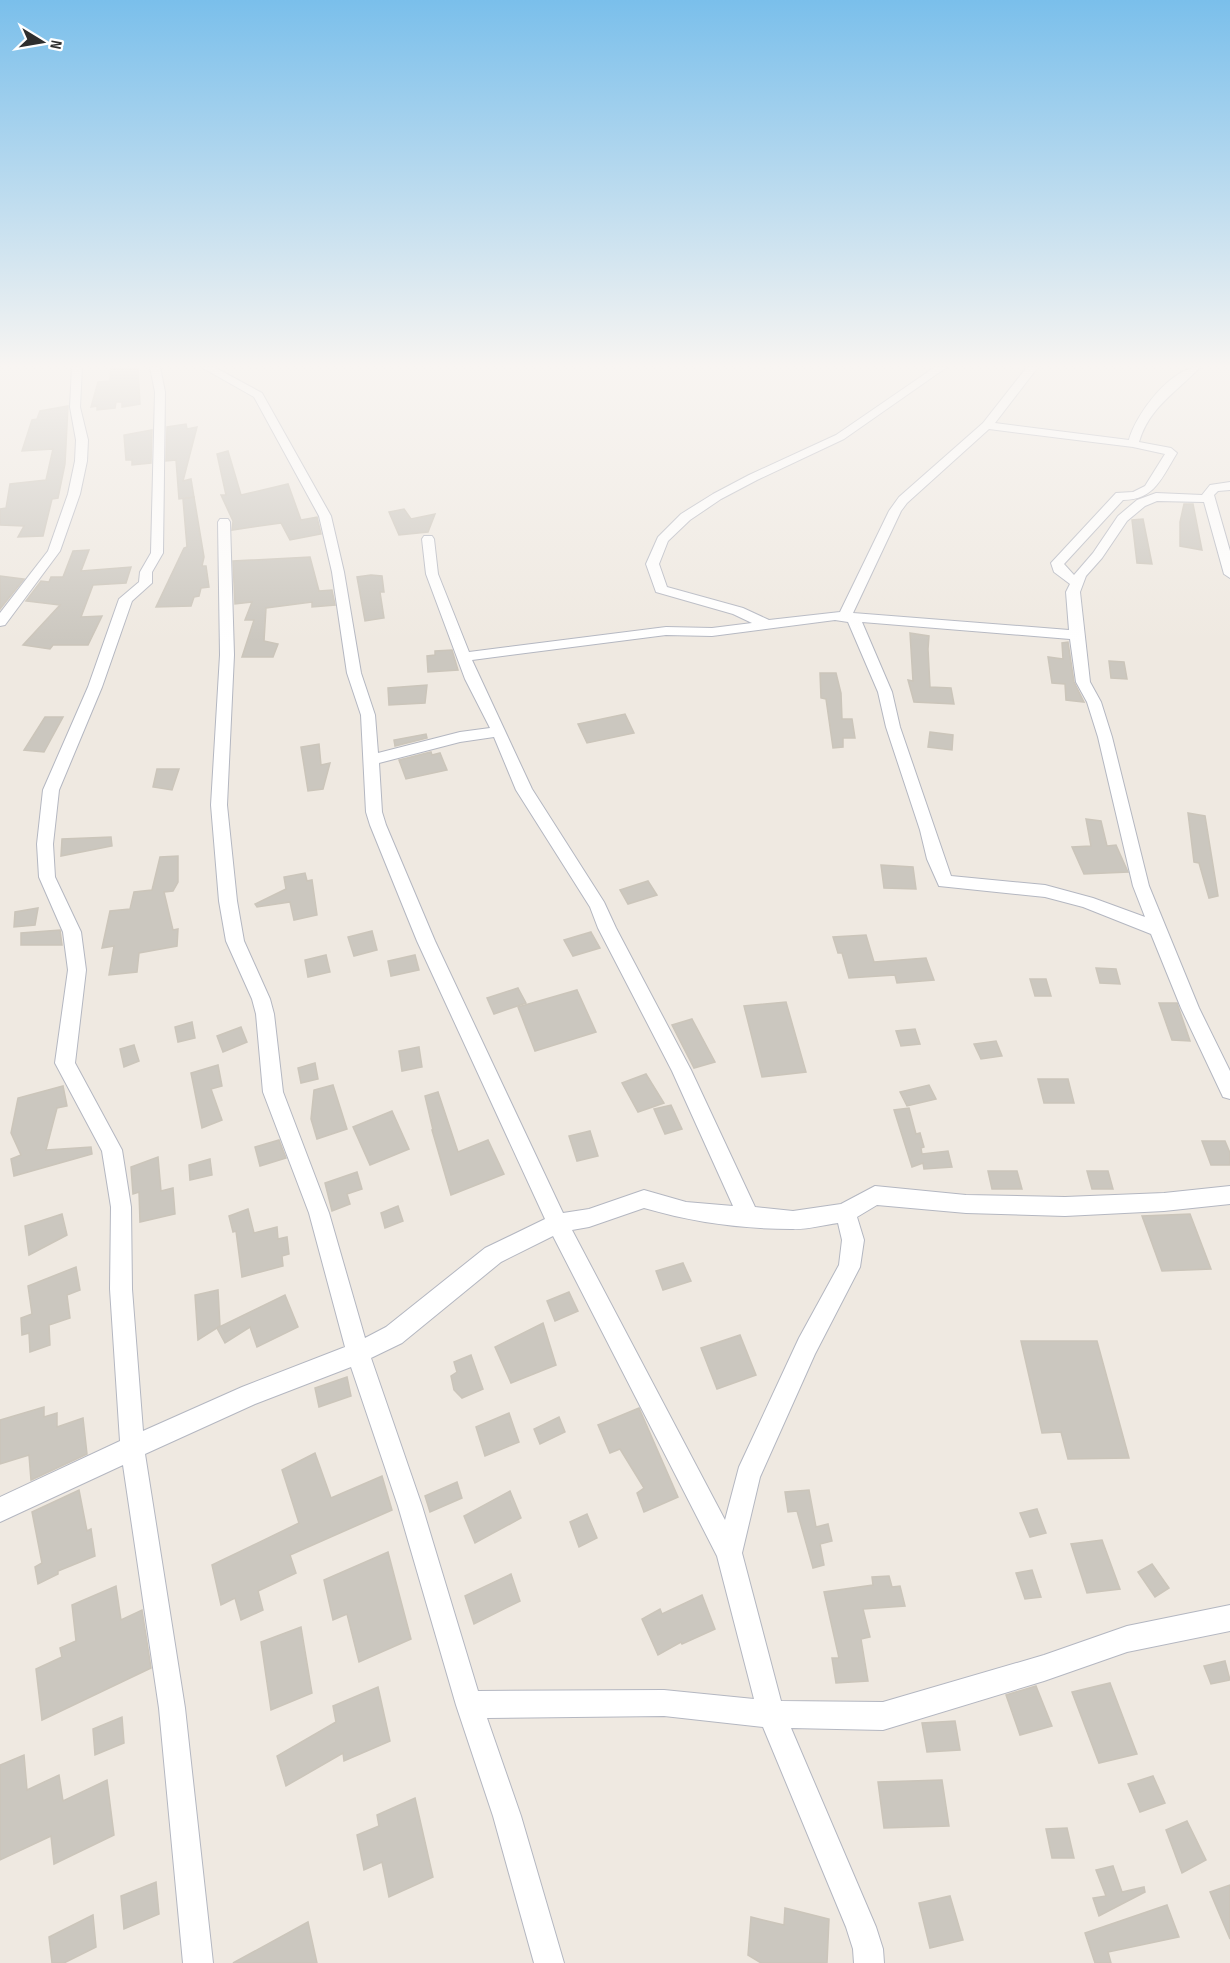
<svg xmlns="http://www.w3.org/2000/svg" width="1230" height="1963" viewBox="0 0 1230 1963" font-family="'Sofia Sans Condensed',sans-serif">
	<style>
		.building { fill: #cbc7bf; stroke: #cbc5ba; stroke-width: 1.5 }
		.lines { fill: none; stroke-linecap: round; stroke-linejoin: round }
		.minor-casing { stroke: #b4b7c1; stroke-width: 2 }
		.minor { fill: #fff; fill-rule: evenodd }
	</style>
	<rect width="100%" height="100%" fill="#efe9e1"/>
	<g class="building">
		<polygon points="111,368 138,369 140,404 122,407 122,402 116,402 115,408 97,410 97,406 91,407 98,382 110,381"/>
		<polygon points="68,406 65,464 58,498 52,499 43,536 18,537 24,526 0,525 0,509 6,508 10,484 46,480 53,449 22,451 32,420 37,419 40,411"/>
		<polygon points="186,424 187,429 197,427 183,481 191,479 194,497 179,499 176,460 166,461 167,427"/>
		<polygon points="152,430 151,463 132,465 132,460 126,460 124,435"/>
		<polygon points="228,451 241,495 288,484 301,520 317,517 321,534 290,540 281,523 232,530 233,521 221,495 226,495 217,454"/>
		<polygon points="194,497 204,557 202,566 206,566 209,587 201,588 199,596 194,597 191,606 156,607 184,548 187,547 183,499"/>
		<polygon points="1184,504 1193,504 1202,550 1180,546 1180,522"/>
		<polygon points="404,509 411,519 435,514 428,532 399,535 389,512"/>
		<polygon points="1143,519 1152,564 1137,563 1132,520"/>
		<polygon points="89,550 81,571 131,567 126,583 93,585 81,617 102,616 88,645 53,645 50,649 23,645 60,605 26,601 41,581 49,582 51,577 63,577 73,551"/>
		<polygon points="310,557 319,591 332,590 335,605 312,607 312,602 266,608 264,641 278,644 273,657 242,657 254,620 245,620 252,602 235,604 233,561"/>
		<polygon points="371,575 382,576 384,592 380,592 384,618 365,621 357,577"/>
		<polygon points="0,576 24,579 0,609"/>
		<polygon points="910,633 929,636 928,649 930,687 951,688 954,704 914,702 908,680 913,681"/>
		<polygon points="1068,642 1074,682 1084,702 1066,700 1065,684 1052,683 1048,657 1063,659 1062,643"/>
		<polygon points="452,650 458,670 428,672 427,656 435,655 435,651"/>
		<polygon points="1109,661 1124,662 1127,679 1111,678"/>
		<polygon points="820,673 836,673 841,693 842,719 852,719 855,738 843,738 843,747 833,748 826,699 821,698"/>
		<polygon points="427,685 425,703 389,705 388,688"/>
		<polygon points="625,714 634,733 587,743 578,724"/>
		<polygon points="45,717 63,717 44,752 24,750"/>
		<polygon points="930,732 953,735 952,750 928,747"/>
		<polygon points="426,734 427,738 395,746 394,740"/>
		<polygon points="319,744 321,765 330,763 323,789 308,791 301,747"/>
		<polygon points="431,752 432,755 440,753 447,770 406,779 399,760"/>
		<polygon points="157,769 179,769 172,790 153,787"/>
		<polygon points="1188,813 1205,816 1218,896 1209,898 1199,863 1194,862"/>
		<polygon points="1086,819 1101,821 1107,846 1116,845 1128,872 1084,874 1072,847 1091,846"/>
		<polygon points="111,837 112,846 61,856 62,839"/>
		<polygon points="178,856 178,882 173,891 164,892 173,930 178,929 177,946 139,953 137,972 109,975 114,946 102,948 110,911 130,909 134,892 152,890 160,857"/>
		<polygon points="881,865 913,867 916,889 884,888"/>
		<polygon points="305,873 307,881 312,880 317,915 294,920 290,902 257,907 255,904 286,889 284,877"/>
		<polygon points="648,881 657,895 628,904 620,890"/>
		<polygon points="38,908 35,925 14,927 15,912"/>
		<polygon points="60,930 62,945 21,945 21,933"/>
		<polygon points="372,931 377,950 354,956 348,937"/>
		<polygon points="591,932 600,948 573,956 564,940"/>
		<polygon points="866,935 874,962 926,958 934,980 897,983 895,975 849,978 842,953 838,953 833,937"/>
		<polygon points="326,955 330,972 308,977 305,960"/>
		<polygon points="415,955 419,970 391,976 388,961"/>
		<polygon points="1096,968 1116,969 1120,984 1100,983"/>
		<polygon points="1030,979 1046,979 1051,996 1035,996"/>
		<polygon points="518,988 526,1003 494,1014 487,998"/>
		<polygon points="577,990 596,1032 535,1051 518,1007"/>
		<polygon points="786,1002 806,1072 762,1077 744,1006"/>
		<polygon points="1159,1003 1177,1003 1190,1041 1172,1040"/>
		<polygon points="692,1019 715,1062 694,1068 672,1025"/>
		<polygon points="192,1022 195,1038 178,1042 175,1027"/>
		<polygon points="241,1027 247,1042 223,1052 217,1036"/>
		<polygon points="915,1029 920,1044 901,1046 896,1031"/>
		<polygon points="996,1041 1002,1056 981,1059 974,1044"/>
		<polygon points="134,1045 139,1061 124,1067 120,1049"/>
		<polygon points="419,1047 422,1067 402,1071 399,1051"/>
		<polygon points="315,1063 318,1079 301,1083 298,1068"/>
		<polygon points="218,1065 222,1086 211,1089 222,1120 202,1128 191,1073"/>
		<polygon points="646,1074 664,1103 638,1112 622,1083"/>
		<polygon points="1038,1079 1068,1079 1074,1103 1044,1103"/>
		<polygon points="333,1085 347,1129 317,1139 311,1119 314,1090"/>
		<polygon points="929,1085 936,1099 907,1106 900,1092"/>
		<polygon points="63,1086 67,1106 57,1108 46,1150 91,1147 92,1154 14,1176 11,1159 21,1155 11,1133 18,1098"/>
		<polygon points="438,1092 458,1152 488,1140 504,1174 451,1195 432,1130 433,1130 425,1096"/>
		<polygon points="671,1105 682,1129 665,1134 654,1109"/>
		<polygon points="909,1108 916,1134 920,1133 924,1147 921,1148 922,1154 948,1151 952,1167 924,1169 923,1163 912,1167 894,1110"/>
		<polygon points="392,1111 409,1149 370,1165 353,1127"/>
		<polygon points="590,1131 598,1156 577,1161 569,1136"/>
		<polygon points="279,1140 286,1158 260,1166 255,1147"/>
		<polygon points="1202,1141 1225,1141 1230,1153 1230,1165 1211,1165"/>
		<polygon points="158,1157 161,1191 173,1188 175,1214 140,1222 139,1192 133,1194 131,1167"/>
		<polygon points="210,1159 212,1175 190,1180 189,1165"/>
		<polygon points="988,1171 1017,1171 1022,1189 992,1189"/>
		<polygon points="1087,1171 1108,1171 1113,1189 1092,1189"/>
		<polygon points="357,1172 362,1189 347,1194 350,1204 332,1211 325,1183"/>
		<polygon points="398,1206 403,1221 385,1228 381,1213"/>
		<polygon points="248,1209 254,1233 277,1227 278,1239 287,1237 289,1254 282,1256 283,1266 242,1277 236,1231 233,1232 229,1216"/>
		<polygon points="62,1214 67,1235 29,1255 25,1226"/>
		<polygon points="1190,1214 1211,1269 1162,1271 1142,1216"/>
		<polygon points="683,1263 691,1281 663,1290 656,1271"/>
		<polygon points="76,1267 80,1290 67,1295 70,1318 49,1325 50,1345 30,1352 29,1333 22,1335 21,1318 32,1314 28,1286"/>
		<polygon points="218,1290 220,1326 198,1340 195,1295"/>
		<polygon points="569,1292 578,1311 555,1321 547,1301"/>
		<polygon points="285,1295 298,1327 257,1347 250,1327 225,1343 217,1328"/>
		<polygon points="543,1323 556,1365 511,1383 495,1347"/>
		<polygon points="740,1335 756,1375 717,1389 701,1348"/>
		<polygon points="1021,1341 1097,1341 1129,1458 1068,1459 1061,1432 1042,1433"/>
		<polygon points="471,1355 483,1389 462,1398 454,1390 451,1376 457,1372 454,1362"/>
		<polygon points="347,1377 351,1396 319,1407 315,1388"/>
		<polygon points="44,1407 44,1417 57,1413 57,1427 83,1418 87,1454 31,1480 29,1455 0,1464 0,1420"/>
		<polygon points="639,1408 678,1497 644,1512 637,1493 644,1488 620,1449 610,1453 598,1425"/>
		<polygon points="509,1413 519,1442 485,1456 476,1427"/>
		<polygon points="559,1417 565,1432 540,1444 534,1429"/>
		<polygon points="315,1453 331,1498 382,1476 392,1510 290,1555 296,1573 258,1591 263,1610 241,1620 235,1598 221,1605 212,1565 299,1523 282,1470"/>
		<polygon points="457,1482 462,1498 430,1512 425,1496"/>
		<polygon points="79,1490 87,1531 91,1529 95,1556 58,1571 58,1574 38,1584 35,1567 42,1563 32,1512"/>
		<polygon points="809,1490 816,1527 828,1524 832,1541 820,1544 824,1565 813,1568 797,1511 788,1512 785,1492"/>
		<polygon points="510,1491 521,1518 475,1543 464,1516"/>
		<polygon points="1037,1509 1046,1533 1030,1537 1020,1513"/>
		<polygon points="587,1514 597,1538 579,1547 570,1522"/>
		<polygon points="1102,1540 1120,1589 1087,1593 1071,1544"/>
		<polygon points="388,1552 411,1639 359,1662 347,1614 333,1620 324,1580"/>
		<polygon points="1152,1564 1169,1588 1155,1597 1138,1572"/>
		<polygon points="1032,1570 1041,1597 1025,1599 1016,1573"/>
		<polygon points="511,1574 520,1601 474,1624 465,1596"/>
		<polygon points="889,1576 892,1587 900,1586 905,1606 863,1609 870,1637 861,1639 868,1681 836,1683 832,1658 839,1658 824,1592 873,1585 872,1577"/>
		<polygon points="116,1586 121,1620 142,1610 151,1668 42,1720 36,1669 62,1657 60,1648 76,1641 72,1605"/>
		<polygon points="702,1595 715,1629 682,1644 681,1642 658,1655 642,1619 660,1609 662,1614"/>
		<polygon points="301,1627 312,1693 271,1710 261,1642"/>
		<polygon points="1225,1661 1230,1680 1211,1684 1204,1666"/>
		<polygon points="1110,1683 1137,1754 1099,1763 1072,1692"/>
		<polygon points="1036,1686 1052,1726 1020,1735 1006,1695"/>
		<polygon points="378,1687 390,1741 344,1761 343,1753 286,1786 277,1756 336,1722 333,1706"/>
		<polygon points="122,1717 124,1743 95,1755 93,1729"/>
		<polygon points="955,1721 960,1750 927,1752 922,1723"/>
		<polygon points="24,1755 27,1790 59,1775 63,1801 107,1780 114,1835 54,1864 51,1836 0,1860 0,1765"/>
		<polygon points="1153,1776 1165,1803 1140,1812 1128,1784"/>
		<polygon points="942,1780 949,1826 884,1828 878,1782"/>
		<polygon points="415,1798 433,1877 389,1897 382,1862 364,1870 357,1835 379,1826 377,1815"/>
		<polygon points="1187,1821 1206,1860 1182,1873 1166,1830"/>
		<polygon points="1067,1828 1074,1858 1052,1858 1046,1829"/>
		<polygon points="1113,1866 1122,1892 1144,1887 1145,1892 1099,1916 1093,1898 1106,1896 1096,1870"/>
		<polygon points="156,1882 159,1914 124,1929 121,1896"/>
		<polygon points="1230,1885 1230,1939 1210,1892"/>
		<polygon points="950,1896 963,1940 930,1948 919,1903"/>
		<polygon points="1167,1905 1179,1937 1108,1952 1111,1963 1095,1963 1085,1933"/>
		<polygon points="785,1908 829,1919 827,1963 761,1963 748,1955 751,1917 784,1925"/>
		<polygon points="93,1915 96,1947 64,1963 52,1963 49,1937"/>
		<polygon points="308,1922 317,1963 233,1963"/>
	</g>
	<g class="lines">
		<defs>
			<g id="minor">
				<polygon points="72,367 82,367 80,407 88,440 87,461 80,494 60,551 5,625 0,626 0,613 48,551 68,494 75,461 76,440 70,407"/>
				<path d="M150 367H160L165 392 163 553 152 572V583L132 601 102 687 59 790 53 844 55 877 81 932 86 970 75 1063 122 1150 131 1207 132 1289 143 1431 242 1387 345 1347 309 1213 263 1092 256 1014 252 999 226 941 219 901 211 805 220 655 218 522 220 519H228L230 522 234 655 227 805 237 901 244 941 270 999 274 1014 283 1092 329 1213 365 1338 386 1327 485 1248 545 1219 417 941 370 825 366 812 361 715 347 673 332 572 319 516 254 397 201 367H214L262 393 331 516 344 572 361 673 375 715 378 753 460 732 490 728 465 679 426 574 422 539 424 536H432L434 539 438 574 469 652 666 627 712 628 752 623 733 614 656 592 646 564 658 537 681 514 713 494 749 475 836 435 935 367H947L844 439 757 480 721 499 690 520 668 541 659 564 667 587 743 608 769 620 840 612 889 511 899 497 983 423 1027 367H1038L995 423 1129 440C1136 414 1171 367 1200 367 1177 392 1149 407 1139 442L1171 448 1177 453C1162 477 1155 500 1123 500L1064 564 1074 575 1093 553 1118 516 1137 500 1156 493 1202 495 1210 485 1230 482V490L1218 491 1214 495 1230 551V578L1224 574 1204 502 1157 501 1145 506 1127 521 1102 558 1086 576 1080 592 1090 682 1101 702 1112 737 1149 886 1199 1008 1230 1071V1099L1223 1097 1181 1008 1151 934 1083 907 1045 897 939 886 927 859 920 830 886 727 878 692 848 622 835 620 712 636 666 635 472 660 532 789 604 902 616 928 691 1070 755 1207 793 1211 841 1204 875 1186 966 1195 1065 1197 1164 1193 1230 1186V1204L1164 1211 1065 1216 966 1213 877 1205 857 1217 864 1240 860 1267 815 1354 760 1477 742 1553 781 1701 883 1702 1044 1655 1127 1626 1230 1605V1631L1127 1652 1044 1681 883 1730 791 1728 876 1927 883 1949 884 1963H854L853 1949 846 1927 763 1727 664 1716 487 1718 521 1816 564 1963H534L493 1816 456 1705 398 1506 351 1367 255 1404 145 1454 185 1708 213 1963H183L159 1708 123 1465 0 1522V1497L120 1441 110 1289 111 1207 102 1151 55 1063 68 970 63 932 39 877 37 844 43 790 88 687 119 599 139 582 140 572 151 553 155 392ZM989 429 1133 447 1165 454 1145 486 1133 492 1116 493 1051 563 1054 572 1070 584 1066 592 1069 630 853 613 901 511 907 503ZM862 622 1070 639 1076 682 1087 702 1098 737 1133 886 1145 917 1093 898 1045 885 951 876 900 727 892 692ZM494 737 516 790 590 907 598 928 672 1071 733 1206 686 1202 644 1190 589 1209 563 1213 435 941 386 825 382 812 379 763 460 742ZM644 1208C692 1222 742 1229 791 1229 806 1230 823 1225 838 1223L842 1240 839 1265 799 1338 739 1467 725 1520 572 1230 589 1227ZM553 1236 717 1556 754 1699 664 1690 478 1691 422 1506 371 1358 402 1343 501 1262Z"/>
			</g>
		</defs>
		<use href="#minor" class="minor-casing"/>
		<use href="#minor" class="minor"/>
	</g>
	<linearGradient id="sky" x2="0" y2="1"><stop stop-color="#7abfeb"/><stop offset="0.57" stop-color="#f8f5f2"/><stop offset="1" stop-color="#f8f5f2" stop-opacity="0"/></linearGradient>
	<rect width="1230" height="642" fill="url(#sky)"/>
	<g transform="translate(42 42) rotate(101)" stroke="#ffffff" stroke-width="4.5" paint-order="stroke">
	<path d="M0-4.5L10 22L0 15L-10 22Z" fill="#2e2e2e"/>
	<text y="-9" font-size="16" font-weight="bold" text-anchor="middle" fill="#2e2e2e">N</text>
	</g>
</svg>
